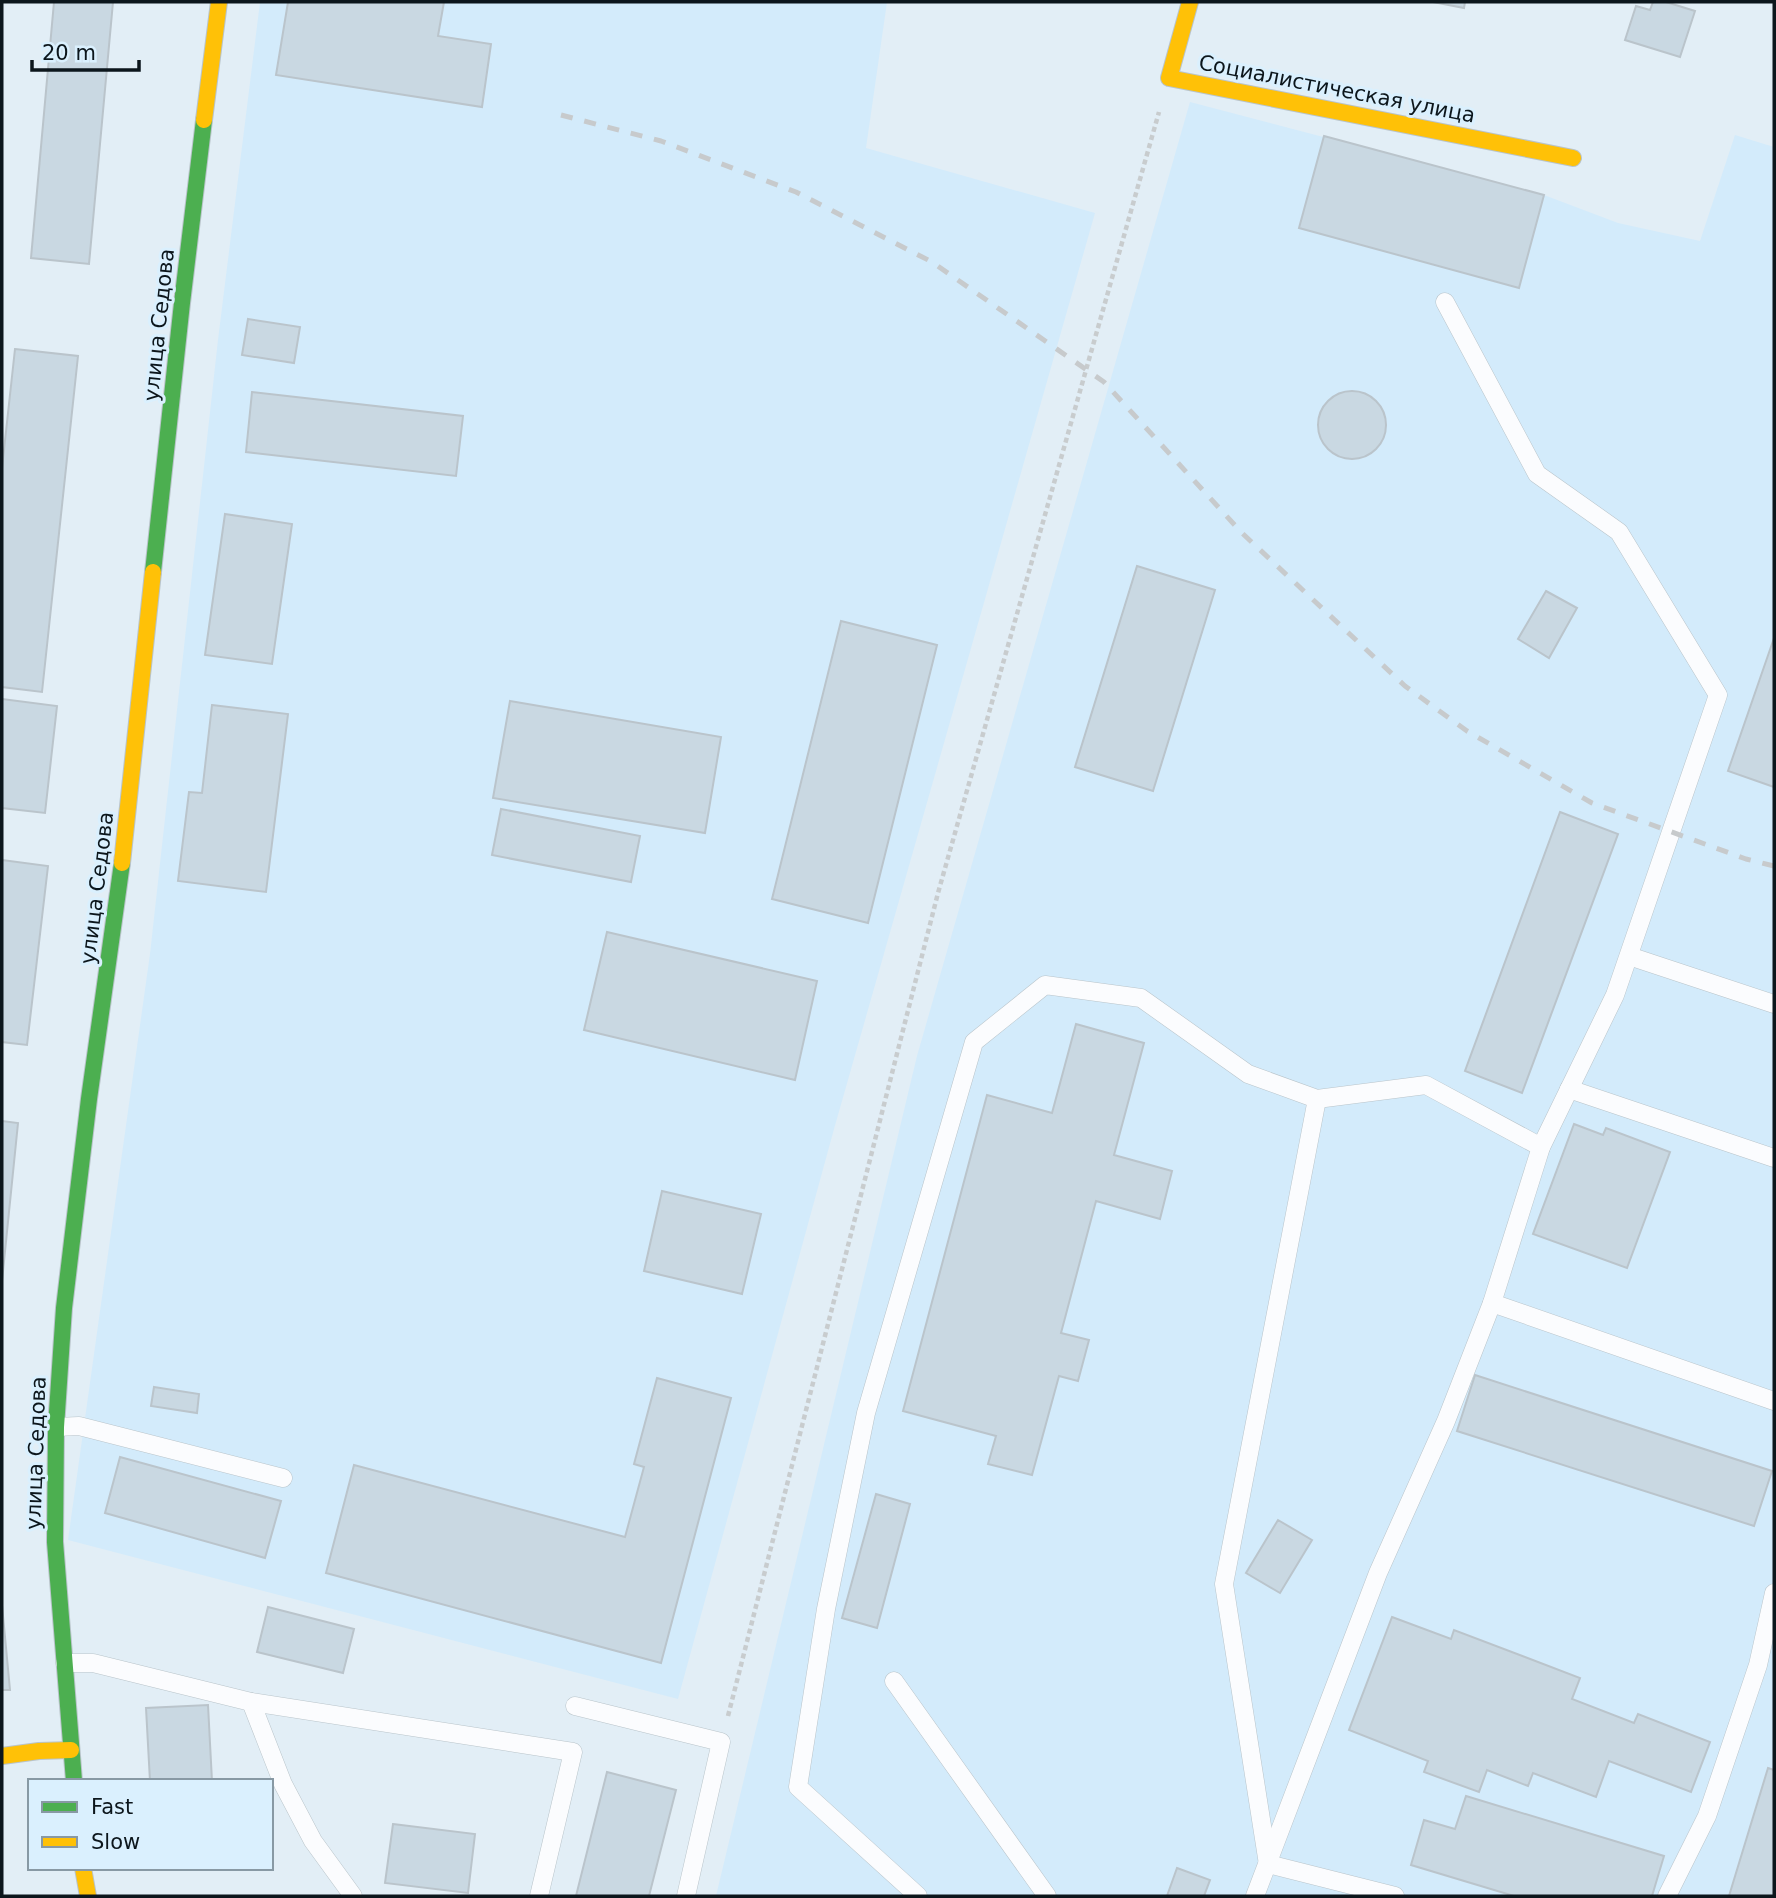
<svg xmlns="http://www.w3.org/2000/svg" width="1776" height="1898" viewBox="0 0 1776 1898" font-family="'DejaVu Sans',sans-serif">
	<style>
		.built { fill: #d3ebfb }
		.building { fill: #c9d8e2; stroke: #bac4cb; stroke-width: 2 }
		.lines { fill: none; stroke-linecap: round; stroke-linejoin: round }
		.lane-casing { stroke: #b9c4ca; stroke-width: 19 }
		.fast-casing { stroke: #b9c4ca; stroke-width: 18 }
		.slow-casing { stroke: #b9c4ca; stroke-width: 18 }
		.path { stroke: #c8ccce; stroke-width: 4.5; stroke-dasharray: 5 3.5; stroke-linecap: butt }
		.lane { stroke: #fbfcfe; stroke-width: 18 }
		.fast { stroke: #4caf50; stroke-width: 16 }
		.slow { stroke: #ffc107; stroke-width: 16 }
		.rail { stroke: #c7cacc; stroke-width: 5; stroke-dasharray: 12 12; stroke-linecap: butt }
		.labels { text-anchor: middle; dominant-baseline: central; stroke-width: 6; stroke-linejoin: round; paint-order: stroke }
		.street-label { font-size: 21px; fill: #0c161c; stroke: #daf0fe }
	</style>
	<rect width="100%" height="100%" fill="#e2eef6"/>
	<g class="built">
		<polygon points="260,2 887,2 866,148 1095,213 834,1129 678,1699 68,1540 150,954 218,340"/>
		<polygon points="1190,102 1544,195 1618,223 1700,241 1735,135 1774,147 1774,1896 716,1896 917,1056"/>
	</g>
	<g class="building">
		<polygon points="54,2 113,2 89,264 31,258"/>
		<polygon points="288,2 444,2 438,36 491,44 482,107 276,75"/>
		<polygon points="1433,2 1465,2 1464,8"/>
		<polygon points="1653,2 1666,2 1695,11 1680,57 1625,40 1636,6 1650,10"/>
		<polygon points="1324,136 1544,195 1519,288 1299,228"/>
		<polygon points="248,319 300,327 294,363 242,355"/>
		<polygon points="15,349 78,356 42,692 2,687 2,468"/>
		<circle cx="1352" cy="425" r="34"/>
		<polygon points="252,392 463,416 456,476 246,452"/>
		<polygon points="225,514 292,524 272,664 205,655"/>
		<polygon points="1137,566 1215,590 1153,791 1075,767"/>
		<polygon points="1546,591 1577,608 1549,658 1518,639"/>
		<polygon points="841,621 937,645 868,923 772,899"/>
		<polygon points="1774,638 1774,787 1728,771"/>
		<polygon points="2,699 57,706 45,813 2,808"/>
		<polygon points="510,701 721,737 705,833 493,798"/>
		<polygon points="212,705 288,714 266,892 178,881 189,792 202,793"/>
		<polygon points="501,809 640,836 631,882 492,855"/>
		<polygon points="1560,812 1618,834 1522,1093 1465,1071"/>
		<polygon points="2,860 48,866 27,1045 2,1042"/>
		<polygon points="607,932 817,981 795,1080 584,1030"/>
		<polygon points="1076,1024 1144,1043 1114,1155 1172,1171 1160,1219 1096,1201 1061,1333 1089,1340 1078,1381 1059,1376 1032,1475 988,1464 996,1436 903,1411 987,1095 1052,1113"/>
		<polygon points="2,1121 18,1123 2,1281"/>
		<polygon points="1574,1124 1603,1135 1606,1128 1670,1152 1627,1268 1533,1234"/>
		<polygon points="662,1191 761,1214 742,1294 644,1271"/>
		<polygon points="1475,1375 1772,1471 1754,1526 1457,1431"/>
		<polygon points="657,1378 731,1398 661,1663 326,1573 354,1465 625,1537 644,1467 634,1464"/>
		<polygon points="154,1387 199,1394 197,1413 151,1406"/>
		<polygon points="120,1457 281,1501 265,1558 105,1513"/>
		<polygon points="876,1494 910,1504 877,1628 842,1618"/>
		<polygon points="1278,1520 1312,1540 1280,1593 1246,1573"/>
		<polygon points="2,1605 10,1690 2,1690"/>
		<polygon points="268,1607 354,1629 343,1673 257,1652"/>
		<polygon points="1392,1617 1451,1639 1454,1630 1580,1678 1572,1699 1634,1723 1638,1714 1710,1742 1691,1792 1609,1761 1596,1797 1533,1773 1528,1786 1487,1770 1479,1792 1424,1772 1428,1761 1349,1730"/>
		<polygon points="208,1705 212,1781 150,1781 146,1708"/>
		<polygon points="1768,1768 1774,1770 1774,1896 1729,1896"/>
		<polygon points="607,1772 676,1790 649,1896 576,1896"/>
		<polygon points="1466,1796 1664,1856 1652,1896 1514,1896 1411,1865 1424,1820 1455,1829"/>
		<polygon points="393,1824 475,1834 468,1893 385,1883"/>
		<polygon points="1177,1868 1210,1880 1204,1896 1167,1896"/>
	</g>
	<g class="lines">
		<defs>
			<g id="lane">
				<polyline points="1629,956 1774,1004"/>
				<polyline points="1569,1089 1774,1158"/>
				<polyline points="1317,1099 1224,1584 1268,1864 1395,1896"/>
				<polyline points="1492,1303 1774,1401"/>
				<polyline points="56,1427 79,1426 283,1478"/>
				<polyline points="65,1663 93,1663 251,1702 573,1752 539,1896"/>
				<polyline points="894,1681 1047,1896"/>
				<polyline points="251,1702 283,1784 313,1841 353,1896"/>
				<polyline points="575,1706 721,1742 686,1896"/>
				<polyline points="918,1896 798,1787 826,1609 866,1413 974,1042 1045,985 1141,998 1248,1074 1317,1099 1426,1085 1541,1147"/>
				<polyline points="1255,1896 1378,1573 1446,1421 1492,1303 1541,1147 1615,995 1718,695 1619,532 1537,474 1445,302"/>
				<polyline points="1667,1896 1707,1816 1758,1665 1774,1593"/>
			</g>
			<g id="fast">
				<polyline points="153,572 182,303 204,120"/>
				<polyline points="74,1781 55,1542 56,1427 64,1308 89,1099 122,863"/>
			</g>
			<g id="slow">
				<polyline points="1190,2 1169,78 1573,158"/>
				<polyline points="204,120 219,2"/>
				<polyline points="122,863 153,572"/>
				<polyline points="2,1756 39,1751 71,1750"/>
				<polyline points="83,1868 88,1896"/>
			</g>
		</defs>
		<use href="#lane" class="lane-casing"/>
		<use href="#fast" class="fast-casing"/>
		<use href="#slow" class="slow-casing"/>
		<polyline class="path" points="728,1716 938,893 1159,112"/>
		<use href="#lane" class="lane"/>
		<use href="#fast" class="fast"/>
		<use href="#slow" class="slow"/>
		<polyline class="rail" points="561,115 661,141 796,192 932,262 1104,382 1242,533 1405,686 1467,731 1592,803 1746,859 1774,866"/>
	</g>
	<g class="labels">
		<g class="street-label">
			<text transform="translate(1337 89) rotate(11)">Социалистическая улица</text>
			<text transform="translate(159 325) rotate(-84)">улица Седова</text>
			<text transform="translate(97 888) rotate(-83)">улица Седова</text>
			<text transform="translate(36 1453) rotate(-88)">улица Седова</text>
		</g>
	</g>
	<rect width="1776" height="1898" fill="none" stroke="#0c161c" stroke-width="7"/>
	<rect x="28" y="1779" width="245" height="91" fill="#daf0fe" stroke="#8899a4" stroke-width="2"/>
	<rect x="42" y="1802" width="35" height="10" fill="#4caf50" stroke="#8899a4" stroke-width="2"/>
	<text x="91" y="1814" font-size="21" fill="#0c161c">Fast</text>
	<rect x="42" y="1837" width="35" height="10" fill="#ffc107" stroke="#8899a4" stroke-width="2"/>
	<text x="91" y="1849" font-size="21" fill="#0c161c">Slow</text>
	<path d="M32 60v10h107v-10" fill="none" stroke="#0c161c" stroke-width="3.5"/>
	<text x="42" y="60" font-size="21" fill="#0c161c" stroke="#daf0fe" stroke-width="5" paint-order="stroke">20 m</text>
</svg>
